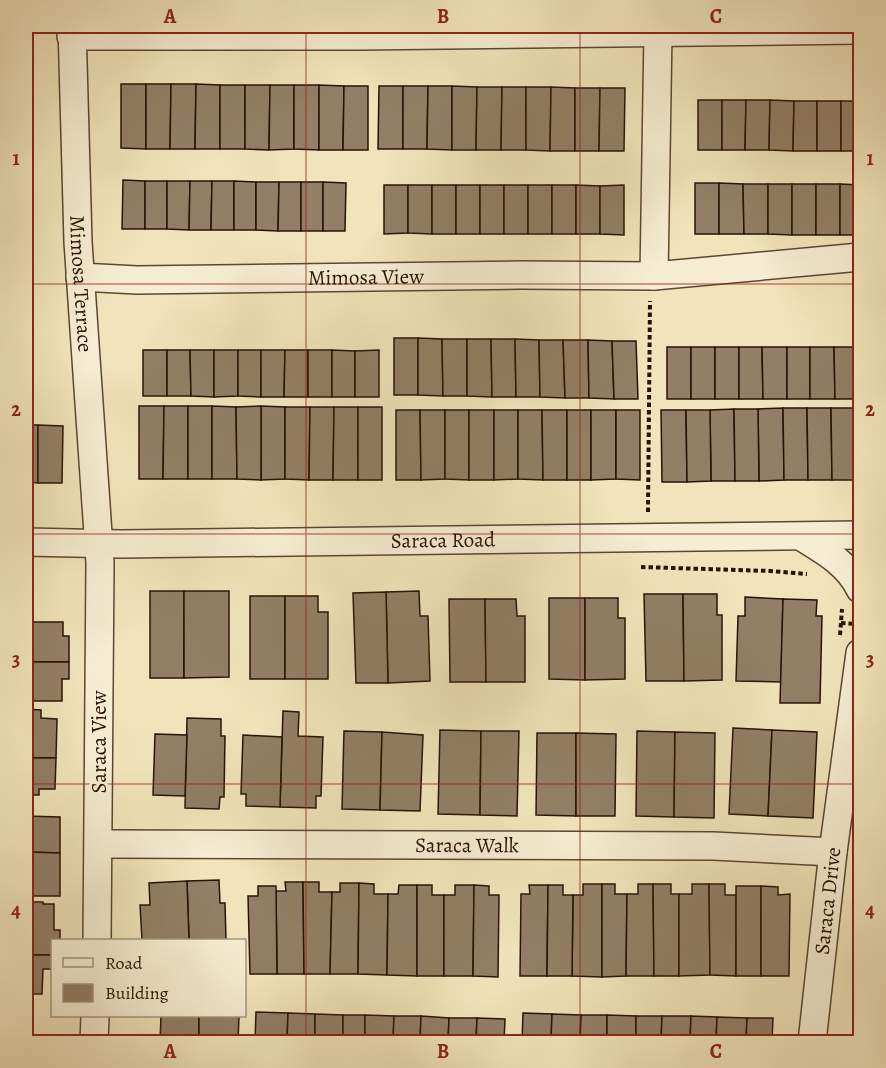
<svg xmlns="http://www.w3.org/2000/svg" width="886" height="1068" viewBox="0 0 886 1068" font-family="Alegreya,serif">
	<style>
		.building { fill: #927f65; stroke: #2b1208; stroke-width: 1.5 }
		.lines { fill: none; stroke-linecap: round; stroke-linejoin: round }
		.street-casing { stroke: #5c4634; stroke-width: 30 }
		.path { stroke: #2b1208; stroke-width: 4; stroke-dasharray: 4.5 3; stroke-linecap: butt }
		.street { stroke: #f6edd2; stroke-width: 27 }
		.grid { fill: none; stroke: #8f2418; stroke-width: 1.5; stroke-opacity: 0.55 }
		.labels { text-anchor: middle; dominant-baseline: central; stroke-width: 6; stroke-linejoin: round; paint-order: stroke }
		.street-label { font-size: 21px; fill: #2b1208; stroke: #f6edd2 }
		.neatline { fill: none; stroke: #8f2418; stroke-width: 2 }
		.grid-label { font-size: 20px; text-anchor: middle; font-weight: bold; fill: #8f2418 }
	</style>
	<rect width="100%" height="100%" fill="#f1e4ba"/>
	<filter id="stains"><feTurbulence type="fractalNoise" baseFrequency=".00333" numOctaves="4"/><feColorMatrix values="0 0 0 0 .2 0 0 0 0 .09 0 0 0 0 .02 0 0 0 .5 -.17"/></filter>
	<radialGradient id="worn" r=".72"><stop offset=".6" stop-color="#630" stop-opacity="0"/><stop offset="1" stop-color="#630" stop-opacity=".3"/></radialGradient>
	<g class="building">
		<polygon points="26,39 28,39 29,63 26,63"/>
		<rect x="26" y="63" width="3" height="24"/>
		<polygon points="121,84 146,84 146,149 121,148"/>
		<polygon points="146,84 171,84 170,149 146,149"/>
		<polygon points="171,84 196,84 195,149 170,149"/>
		<polygon points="196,84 220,85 220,149 195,149"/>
		<rect x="220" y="85" width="25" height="64"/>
		<polygon points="245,85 270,85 269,150 245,149"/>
		<polygon points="270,85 294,85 294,149 269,150"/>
		<polygon points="294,85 319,85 319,150 294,149"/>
		<polygon points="319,85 344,86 343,150 319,150"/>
		<polygon points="344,86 368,86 368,150 343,150"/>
		<polygon points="379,86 403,86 403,149 378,149"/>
		<polygon points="403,86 428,86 427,149 403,149"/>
		<polygon points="428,86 452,86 452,150 427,149"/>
		<polygon points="452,86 477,87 476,150 452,150"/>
		<polygon points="26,87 29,87 29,112 26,111"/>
		<polygon points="477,87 502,87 501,150 476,150"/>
		<polygon points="502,87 526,87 526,150 501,150"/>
		<polygon points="526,87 551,87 550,151 526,150"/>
		<polygon points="551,87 575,88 575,151 550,151"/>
		<polygon points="575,88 600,88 599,151 575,151"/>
		<polygon points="600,88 625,88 624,151 599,151"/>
		<rect x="698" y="100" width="24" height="50"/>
		<polygon points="722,100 746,100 745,150 722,150"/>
		<polygon points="746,100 770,100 769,150 745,150"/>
		<polygon points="770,100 794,101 793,151 769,150"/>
		<polygon points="794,101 817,101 817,151 793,151"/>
		<rect x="817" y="101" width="24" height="50"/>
		<rect x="841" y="101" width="19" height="50"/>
		<polygon points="26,111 29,112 30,136 26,136"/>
		<rect x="26" y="136" width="4" height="24"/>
		<rect x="26" y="160" width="4" height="24"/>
		<polygon points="123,180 145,181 145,229 122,229"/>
		<rect x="145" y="181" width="22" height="48"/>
		<polygon points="167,181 190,181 189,230 167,229"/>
		<polygon points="190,181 212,181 211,230 189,230"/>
		<polygon points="212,181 234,181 234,230 211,230"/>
		<polygon points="234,181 256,182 256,230 234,230"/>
		<polygon points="256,182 279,182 278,231 256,230"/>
		<polygon points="279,182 301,182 301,231 278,231"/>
		<rect x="301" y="182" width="22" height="49"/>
		<polygon points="323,182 346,183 345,231 323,231"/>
		<rect x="695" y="183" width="24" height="51"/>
		<polygon points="719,183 743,184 744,234 719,234"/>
		<polygon points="26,184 30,184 30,209 26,208"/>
		<polygon points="743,184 768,184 768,234 744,234"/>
		<polygon points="768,184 792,184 792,235 768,234"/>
		<rect x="792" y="184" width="24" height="51"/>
		<rect x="816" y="184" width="24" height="51"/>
		<polygon points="840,184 860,185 860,235 840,235"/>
		<polygon points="384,185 408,185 408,233 384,234"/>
		<polygon points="408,185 432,185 432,234 408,233"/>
		<rect x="432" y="185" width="24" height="49"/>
		<rect x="456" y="185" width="24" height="49"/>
		<rect x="480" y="185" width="24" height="49"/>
		<rect x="504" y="185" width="24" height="49"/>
		<rect x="528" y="185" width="24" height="49"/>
		<rect x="552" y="185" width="24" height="49"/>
		<polygon points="576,185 600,186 600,234 576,234"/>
		<polygon points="624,185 624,235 600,234 600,186"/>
		<polygon points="26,208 30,209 31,233 26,233"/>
		<rect x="26" y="233" width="5" height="24"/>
		<rect x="26" y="257" width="5" height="24"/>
		<rect x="26" y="301" width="2" height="24"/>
		<rect x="26" y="325" width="2" height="24"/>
		<rect x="394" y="338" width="24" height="57"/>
		<polygon points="418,338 442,339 443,396 418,395"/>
		<polygon points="442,339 467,339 467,396 443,396"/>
		<polygon points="467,339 491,339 492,397 467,396"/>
		<polygon points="491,339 515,339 516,397 492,397"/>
		<polygon points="515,339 539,340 540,397 516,397"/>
		<polygon points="539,340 563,340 565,398 540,397"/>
		<polygon points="563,340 588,340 589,398 565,398"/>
		<polygon points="588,340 612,341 614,399 589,398"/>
		<polygon points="612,341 636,341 638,399 614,399"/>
		<rect x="667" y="347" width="24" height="52"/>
		<rect x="691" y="347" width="24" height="52"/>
		<rect x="715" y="347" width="24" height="52"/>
		<polygon points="739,347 762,347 763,399 739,399"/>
		<polygon points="762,347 787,347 787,399 763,399"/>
		<rect x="787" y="347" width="23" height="52"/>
		<polygon points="810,347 834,347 835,399 810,399"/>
		<polygon points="834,347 858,347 859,399 835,399"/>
		<polygon points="858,347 860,347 860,399 859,399"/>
		<rect x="26" y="349" width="2" height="24"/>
		<rect x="143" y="350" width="24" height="46"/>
		<polygon points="167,350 190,350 191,396 167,396"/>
		<polygon points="190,350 214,350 214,397 191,396"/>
		<polygon points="214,350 238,350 238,396 214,397"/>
		<polygon points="238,350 261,350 261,397 238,396"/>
		<polygon points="261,350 285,350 284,397 261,397"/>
		<polygon points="285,350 308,350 308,397 284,397"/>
		<rect x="308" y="350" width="24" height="47"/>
		<polygon points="332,350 355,351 355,397 332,397"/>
		<polygon points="379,350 379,397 355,397 355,351"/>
		<polygon points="26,373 28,373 28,397 26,396"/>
		<polygon points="139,406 164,406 163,479 139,479"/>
		<polygon points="164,406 188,406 188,479 163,479"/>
		<rect x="188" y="406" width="24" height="73"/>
		<polygon points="212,406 236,407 237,479 212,479"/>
		<polygon points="261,406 285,407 285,479 261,480"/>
		<polygon points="261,406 261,480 237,479 236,407"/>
		<polygon points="285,407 310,407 309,480 285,479"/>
		<polygon points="310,407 334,407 333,480 309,480"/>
		<polygon points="334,407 358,407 358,480 333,480"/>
		<rect x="358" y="407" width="24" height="73"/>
		<polygon points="783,408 784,480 759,481 758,409"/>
		<polygon points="783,408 807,408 808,480 784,480"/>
		<polygon points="807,408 831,408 832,480 808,480"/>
		<polygon points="831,408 856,408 857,480 832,480"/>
		<polygon points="856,408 860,408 860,479 857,480"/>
		<polygon points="734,409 735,481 711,481 710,410"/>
		<polygon points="734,409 758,409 759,481 735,481"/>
		<polygon points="396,410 420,410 421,480 396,480"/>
		<polygon points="420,410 445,410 445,479 421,480"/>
		<polygon points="445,410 469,410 469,480 445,479"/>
		<rect x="469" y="410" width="25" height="70"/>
		<polygon points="494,410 518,410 518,479 494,480"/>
		<polygon points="518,410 542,410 543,480 518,479"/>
		<polygon points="542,410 567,410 567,480 543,480"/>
		<rect x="567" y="410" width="24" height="70"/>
		<polygon points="591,410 616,410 616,479 591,480"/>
		<polygon points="616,410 640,410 640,480 616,479"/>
		<polygon points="661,410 686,410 687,482 662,482"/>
		<polygon points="686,410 710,410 711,481 687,482"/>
		<polygon points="26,425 38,425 38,483 26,482"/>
		<polygon points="38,425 63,426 62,483 38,483"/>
		<rect x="150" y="591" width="34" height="87"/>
		<polygon points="184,591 229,591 229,677 184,678"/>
		<polygon points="419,591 420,616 428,616 430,681 388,683 386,592"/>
		<polygon points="386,592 388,683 356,683 353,593"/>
		<polygon points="644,594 683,594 684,681 646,681"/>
		<polygon points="683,594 717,594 717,615 722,615 722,680 684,681"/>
		<rect x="250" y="596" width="35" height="83"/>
		<polygon points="285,596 318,596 318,612 328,612 328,679 285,679"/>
		<polygon points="745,597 783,599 781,682 736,681 738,616 745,616"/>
		<polygon points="549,598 585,598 585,680 549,679"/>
		<polygon points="585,598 618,598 618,618 625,618 625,679 585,680"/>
		<polygon points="26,599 33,599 33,622 63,622 63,636 69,636 69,662 26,662"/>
		<polygon points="449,599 485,599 486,682 450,682"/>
		<polygon points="485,599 516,599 517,616 525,616 525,682 486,682"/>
		<polygon points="783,599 817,600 816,616 822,616 820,703 780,703"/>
		<polygon points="26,662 69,662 69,679 62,679 62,701 26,701"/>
		<polygon points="26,709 41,710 41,718 57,719 56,758 26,758"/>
		<polygon points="283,711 299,712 298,736 323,737 321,796 316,796 316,808 280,807"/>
		<polygon points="187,718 221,719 221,736 225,736 224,797 220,797 219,809 185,808"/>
		<polygon points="733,728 772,730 768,816 729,814"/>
		<polygon points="440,730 481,731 480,815 438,814"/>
		<polygon points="772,730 817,732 813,818 768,816"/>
		<polygon points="344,731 382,732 380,810 342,809"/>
		<polygon points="481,731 519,731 517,816 480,815"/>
		<polygon points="637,731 675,732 674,817 636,816"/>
		<polygon points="382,732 423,735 420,811 380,810"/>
		<polygon points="675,732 715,733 714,818 674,817"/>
		<polygon points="537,733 576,733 576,816 536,815"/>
		<polygon points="576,733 616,734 615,816 576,816"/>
		<polygon points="155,734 187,735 185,796 153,795"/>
		<polygon points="243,735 282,737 280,807 246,806 246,794 241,794"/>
		<polygon points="26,758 56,758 55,789 39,789 39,795 26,795"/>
		<polygon points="26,816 60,817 60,853 26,852"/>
		<polygon points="26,852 60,853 60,896 26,896"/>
		<polygon points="219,880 220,903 225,903 226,940 189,940 187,881"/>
		<polygon points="187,881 189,940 142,940 140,905 150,905 149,883"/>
		<polygon points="285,882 303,882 304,974 277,974 276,891 286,891"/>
		<polygon points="303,882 319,882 319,892 332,892 330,974 304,974"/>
		<polygon points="340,883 359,883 358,974 330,974 332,892 340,892"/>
		<polygon points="359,883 374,884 374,894 388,894 387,975 358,974"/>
		<polygon points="583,884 602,884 602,977 572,976 573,895 583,895"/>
		<polygon points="602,884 615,884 615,894 627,894 626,976 602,977"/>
		<polygon points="638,884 653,884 654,976 626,976 627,894 638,894"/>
		<polygon points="653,884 671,884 671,894 679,894 679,976 654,976"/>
		<polygon points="692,884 709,884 710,975 679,976 679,894 692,894"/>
		<polygon points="709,884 725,884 725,895 736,895 736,976 710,975"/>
		<polygon points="399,885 417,885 417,976 387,975 388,894 398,894"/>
		<polygon points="417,885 432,885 432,895 444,895 444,976 417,976"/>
		<polygon points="455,885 474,885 473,976 444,976 444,895 455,895"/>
		<polygon points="474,885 489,886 489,895 499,895 498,977 473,976"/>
		<polygon points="529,885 548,885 547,976 520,976 521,894 530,894"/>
		<polygon points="548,885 563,885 563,895 573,895 572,976 547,976"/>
		<polygon points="258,886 276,886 277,974 250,974 248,896 258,896"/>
		<rect x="736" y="886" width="25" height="90"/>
		<polygon points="761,886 778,887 778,895 790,894 789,976 761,976"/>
		<polygon points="26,902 43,902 43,904 54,904 54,930 60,930 60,940 52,940 52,955 26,955"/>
		<polygon points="26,955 52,955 52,969 43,969 42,994 26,994"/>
		<polygon points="256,1012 288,1013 287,1042 255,1042"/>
		<polygon points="288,1013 315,1014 315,1042 287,1042"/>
		<polygon points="523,1013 552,1014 551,1042 522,1042"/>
		<polygon points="315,1014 343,1015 343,1042 315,1042"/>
		<polygon points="552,1014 581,1015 580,1042 551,1042"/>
		<rect x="343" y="1015" width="22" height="27"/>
		<polygon points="365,1015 394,1016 393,1042 365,1042"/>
		<polygon points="581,1015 607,1015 607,1042 580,1042"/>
		<polygon points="607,1015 636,1016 636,1042 607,1042"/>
		<polygon points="161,1016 199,1016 199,1042 160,1042"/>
		<polygon points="199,1016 239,1016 238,1042 199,1042"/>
		<polygon points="394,1016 421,1016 420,1042 393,1042"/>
		<polygon points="421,1016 449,1018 448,1042 420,1042"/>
		<polygon points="636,1016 662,1016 661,1042 636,1042"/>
		<polygon points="662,1016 691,1016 690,1042 661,1042"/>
		<polygon points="691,1016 717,1017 716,1042 690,1042"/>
		<polygon points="717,1017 747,1018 746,1042 716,1042"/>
		<polygon points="449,1018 477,1018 476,1042 448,1042"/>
		<polygon points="477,1018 505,1019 504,1042 476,1042"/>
		<polygon points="747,1018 773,1018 772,1042 746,1042"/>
	</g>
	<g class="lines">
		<defs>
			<g id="street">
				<path id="s1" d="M72 26 78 242 100 563 97 940"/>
				<polyline points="71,36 359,36 859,30"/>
				<polyline points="654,276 658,32"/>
				<path id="s2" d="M80 277 137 280 520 275 654 276 860 257"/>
				<path d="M802 537C825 551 849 565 860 589"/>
				<path id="s3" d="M26 542 121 544 860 535"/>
				<path id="s4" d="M99 844 713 846 833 852"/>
				<polyline points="94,1042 95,1016"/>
				<path id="s5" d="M812 1042 833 852 860 653"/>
			</g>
		</defs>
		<use href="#street" class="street-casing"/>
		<g class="path">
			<polyline points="648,512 650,301"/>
			<polyline points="641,567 770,571 807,574"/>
			<polyline points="841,623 858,624"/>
			<polyline points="840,635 842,609"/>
		</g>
		<use href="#street" class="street"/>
	</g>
	<path class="grid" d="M306 26V1042M580 26V1042M26 284H860M26 534H860M26 784H860"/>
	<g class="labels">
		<g class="street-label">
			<text stroke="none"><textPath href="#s2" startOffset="286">Mimosa View</textPath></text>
			<text stroke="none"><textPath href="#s1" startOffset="258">Mimosa Terrace</textPath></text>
			<text stroke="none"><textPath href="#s3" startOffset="417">Saraca Road</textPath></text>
			<text transform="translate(99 742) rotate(-90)">Saraca View</text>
			<text stroke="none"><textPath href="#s4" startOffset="368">Saraca Walk</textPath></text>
			<text stroke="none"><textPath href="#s5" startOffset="142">Saraca Drive</textPath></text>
		</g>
	</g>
	<rect width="886" height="1068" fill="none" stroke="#f1e4ba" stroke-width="66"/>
	<rect x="51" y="939" width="195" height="78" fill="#f6edd2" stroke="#a59581" stroke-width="1.5"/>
	<rect x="63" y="958" width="30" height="9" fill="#f6edd2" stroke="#a59581" stroke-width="1.5"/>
	<text x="105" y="969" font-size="18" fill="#2b1208">Road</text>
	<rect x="63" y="984" width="30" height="18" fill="#927f65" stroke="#a59581" stroke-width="1.5"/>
	<text x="105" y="999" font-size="18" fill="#2b1208">Building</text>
	<rect x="33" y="33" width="820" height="1002" class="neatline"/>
	<g class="grid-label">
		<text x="170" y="23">A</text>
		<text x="443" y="23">B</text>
		<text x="716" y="23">C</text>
		<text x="16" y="165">1</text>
		<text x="870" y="165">1</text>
		<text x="16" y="416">2</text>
		<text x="870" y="416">2</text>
		<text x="16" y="666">3</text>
		<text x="870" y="666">3</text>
		<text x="16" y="917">4</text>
		<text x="870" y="917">4</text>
		<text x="170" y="1058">A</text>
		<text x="443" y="1058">B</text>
		<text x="716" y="1058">C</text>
	</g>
	<rect width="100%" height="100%" filter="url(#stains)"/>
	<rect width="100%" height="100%" fill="url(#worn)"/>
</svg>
